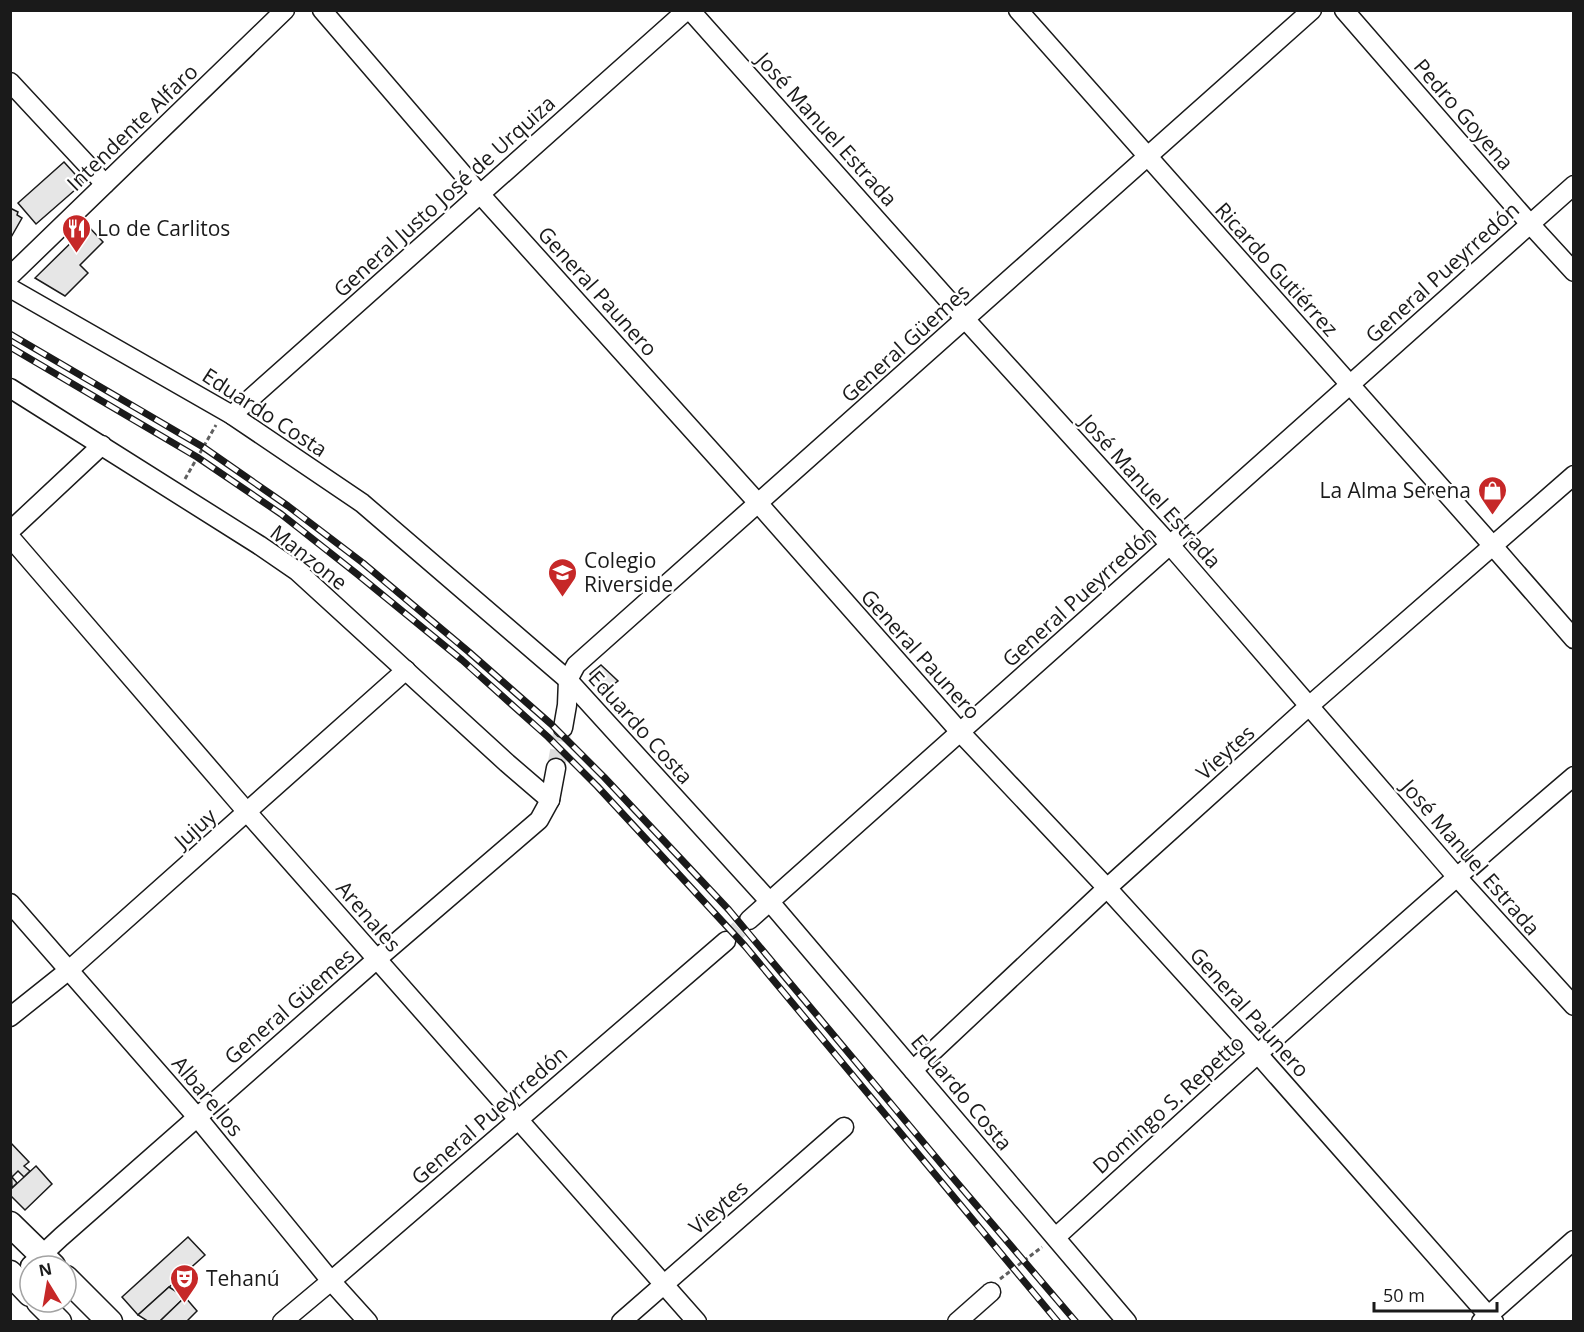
<svg xmlns="http://www.w3.org/2000/svg" width="1584" height="1332" viewBox="0 0 1584 1332" font-family="'Open Sans',sans-serif">
	<style>
		.building { fill: #e6e6e6; stroke: #1a1a1a; stroke-width: 1.5 }
		.lines { fill: none; stroke-linecap: round; stroke-linejoin: round }
		.minor-tunnel { stroke: #ddd; stroke-width: 18; stroke-dasharray: 18 9; stroke-linecap: butt }
		.minor-casing { stroke: #1a1a1a; stroke-width: 21 }
		.major-casing { stroke: #1a1a1a; stroke-width: 27 }
		.path { stroke: #5f5f5f; stroke-width: 3; stroke-dasharray: 4.5 3; stroke-linecap: butt }
		.minor { stroke: #fff; stroke-width: 18 }
		.major { stroke: #fff; stroke-width: 24 }
		.rail-casing { stroke: #1a1a1a; stroke-width: 7 }
		.rail { stroke: #fff; stroke-width: 4.5; stroke-dasharray: 14; stroke-linecap: butt }
		.labels { text-anchor: middle; dominant-baseline: central; stroke-width: 4.5; stroke-linejoin: round; paint-order: stroke }
		.street-label { font-size: 21px; fill: #1a1a1a; stroke: #fff }
		.poi-label { font-size: 21px; fill: #1a1a1a; stroke: #fff; text-anchor: start }
	</style>
	<rect width="100%" height="100%" fill="#fff"/>
	<g class="building">
		<polygon points="64,162 83,183 36,224 18,203"/>
		<polygon points="10,208 18,212 17,215 22,218 10,239"/>
		<polygon points="88,226 103,242 80,265 88,273 65,296 35,278"/>
		<polygon points="601,665 618,681 606,690 590,674"/>
		<polygon points="10,1142 29,1162 24,1166 30,1171 24,1177 18,1171 12,1177 17,1183 12,1188"/>
		<polygon points="36,1166 52,1184 25,1210 10,1195 10,1190"/>
		<polygon points="188,1237 205,1255 138,1315 122,1297"/>
		<polygon points="169,1287 185,1297 159,1322 149,1322 138,1315"/>
		<polygon points="185,1297 197,1311 186,1322 159,1322"/>
	</g>
	<g class="lines">
		<g class="minor-tunnel">
			<polyline points="556,768 563,728"/>
			<polyline points="726,941 749,920"/>
		</g>
		<defs>
			<g id="minor">
				<polyline points="322,10 480,194 758,503 960,732 1107,888 1257,1053 1494,1322"/>
				<polyline points="690,10 965,319 1170,545 1456,876 1574,1006"/>
				<polyline points="1018,10 1493,546 1574,639"/>
				<polyline points="1344,10 1530,224 1574,272"/>
				<polyline points="10,82 105,184"/>
				<polyline points="10,276 285,10"/>
				<polyline points="10,288 232,415 362,503 568,680 770,902 1127,1322"/>
				<polyline points="10,388 259,545 297,571 507,763 550,800"/>
				<polyline points="232,415 687,10"/>
				<polyline points="10,531 102,445"/>
				<polyline points="10,537 247,812 697,1322"/>
				<polyline points="563,728 567,705 568,680 576,665 1312,10"/>
				<polyline points="10,903 197,1117 331,1281 368,1322"/>
				<polyline points="749,920 1574,185"/>
				<polyline points="10,1017 69,970 406,670"/>
				<polyline points="913,1070 1107,888 1309,706 1574,475"/>
				<path d="M1056 1237C1227 1081 1398 926 1574 776"/>
				<polyline points="30,1266 61,1237 377,959 539,820 550,800 556,768"/>
				<polyline points="282,1322 331,1281 726,941"/>
				<polyline points="621,1322 844,1127"/>
				<polyline points="957,1322 991,1292"/>
				<polyline points="1481,1322 1574,1240"/>
			</g>
			<g id="major">
				<polyline points="10,1224 53,1266"/>
				<polyline points="10,1273 30,1294"/>
				<polyline points="66,1278 110,1322"/>
				<polyline points="39,1302 59,1322"/>
			</g>
		</defs>
		<use href="#minor" class="minor-casing"/>
		<use href="#major" class="major-casing"/>
		<g class="path">
			<polyline points="185,479 216,425"/>
			<polyline points="1000,1279 1042,1247"/>
		</g>
		<use href="#minor" class="minor"/>
		<use href="#major" class="major"/>
		<defs>
			<g id="rail">
				<polyline points="10,334 203,447 288,506 363,563 469,652 551,724 604,777 729,910 954,1179 1076,1322"/>
				<polyline points="10,347 197,457 281,514 357,574 462,660 548,737 597,786 745,946 1058,1322"/>
			</g>
		</defs>
		<use href="#rail" class="rail-casing"/>
		<use href="#rail" class="rail"/>
	</g>
	<defs>
		<symbol id="restaurant-pin" viewBox="-11 -11 22 30"><path d="M0 17L-7.5 6A9.5 9.5 0 1 1 7.5 6Z" fill="#c62828" stroke="#fff"/><path d="M-5-6h1v4h1v-4h1v4h1v-4h1v5L-1.5 .5V6h-2V.5L-5-1ZM5-6V6H3V1.5H1.5Q1.5-4 5-6Z" fill="#fff"/></symbol>
		<symbol id="shop-pin" viewBox="-11 -11 22 30"><path d="M0 17L-7.5 6A9.5 9.5 0 1 1 7.5 6Z" fill="#c62828" stroke="#fff"/><path d="M-5-2.5h2.3a2.7 3.5 0 0 1 5.4 0H5L5.5 6h-11ZM-1.5-2.5h3a1.5 2.3 0 0 0-3 0Z" fill="#fff"/></symbol>
		<symbol id="school-pin" viewBox="-11 -11 22 30"><path d="M0 17L-7.5 6A9.5 9.5 0 1 1 7.5 6Z" fill="#c62828" stroke="#fff"/><path d="M0-5L7-2L0 1L-7-2ZM-4 1L0 2.5L4 1V4Q0 6-4 4Z" fill="#fff"/></symbol>
		<symbol id="theatre-pin" viewBox="-11 -11 22 30"><path d="M0 17L-7.5 6A9.5 9.5 0 1 1 7.5 6Z" fill="#c62828" stroke="#fff"/><path d="M-5-5.5Q0-4 5-5.5V0Q5 5 0 6Q-5 5-5 0ZM-3.3-2.5H-1v1.5H-3.3ZM1-2.5H3.3v1.5H1ZM-2.8 1Q0 5.5 2.8 1Z" fill="#fff"/></symbol>
	</defs>
	<g fill-rule="evenodd">
		<use href="#restaurant-pin" x="60" y="212" width="33" height="45"/>
		<use href="#shop-pin" x="1476" y="474" width="33" height="45"/>
		<use href="#school-pin" x="546" y="556" width="33" height="45"/>
		<use href="#theatre-pin" x="168" y="1262" width="33" height="45"/>
	</g>
	<g class="labels">
		<g class="street-label">
			<text transform="translate(1464 114) rotate(49)">Pedro Goyena</text>
			<text transform="translate(132 127) rotate(-44)">Intendente Alfaro</text>
			<text transform="translate(827 129) rotate(48)">José Manuel Estrada</text>
			<text transform="translate(444 196) rotate(-42)">General Justo José de Urquiza</text>
			<text transform="translate(1277 269) rotate(48)">Ricardo Gutiérrez</text>
			<text transform="translate(1442 272) rotate(-42)">General Pueyrredón</text>
			<text transform="translate(598 291) rotate(48)">General Paunero</text>
			<text transform="translate(905 343) rotate(-42)">General Güemes</text>
			<text transform="translate(265 412) rotate(33)">Eduardo Costa</text>
			<text transform="translate(1151 491) rotate(48)">José Manuel Estrada</text>
			<text transform="translate(309 557) rotate(38)">Manzone</text>
			<text transform="translate(1079 596) rotate(-42)">General Pueyrredón</text>
			<text transform="translate(921 654) rotate(48)">General Paunero</text>
			<text transform="translate(641 727) rotate(48)">Eduardo Costa</text>
			<text transform="translate(1225 752) rotate(-42)">Vieytes</text>
			<text transform="translate(195 828) rotate(-42)">Jujuy</text>
			<text transform="translate(1471 857) rotate(49)">José Manuel Estrada</text>
			<text transform="translate(369 916) rotate(49)">Arenales</text>
			<text transform="translate(289 1006) rotate(-41)">General Güemes</text>
			<text transform="translate(1250 1012) rotate(48)">General Paunero</text>
			<text transform="translate(962 1092) rotate(50)">Eduardo Costa</text>
			<text transform="translate(208 1096) rotate(50)">Albarellos</text>
			<text transform="translate(1168 1104) rotate(-42)">Domingo S. Repetto</text>
			<text transform="translate(489 1115) rotate(-41)">General Pueyrredón</text>
			<text transform="translate(718 1207) rotate(-41)">Vieytes</text>
		</g>
		<g class="poi-label">
			<text x="97" y="228">Lo de Carlitos</text>
			<text x="1471" y="490" text-anchor="end">La Alma Serena</text>
			<text x="584" y="560">Colegio<tspan x="584" dy="24">Riverside</tspan></text>
			<text x="206" y="1278">Tehanú</text>
		</g>
	</g>
	<rect width="1584" height="1332" fill="none" stroke="#1a1a1a" stroke-width="24"/>
	<g transform="translate(48 1284) rotate(349)"><circle r="28" fill="#ffffff" stroke="#a3a3a3" stroke-width="1.5"/>
	<path d="M0-4.5L10 22L0 15L-10 22Z" fill="#c62828"/>
	<text y="-9" font-size="16" font-weight="bold" text-anchor="middle" fill="#1a1a1a">N</text>
	</g>
	<path d="M1374 1302v9h123v-9" fill="none" stroke="#1a1a1a" stroke-width="3"/>
	<text x="1383" y="1302" font-size="18" fill="#1a1a1a" stroke="#ffffff" stroke-width="4.5" paint-order="stroke">50 m</text>
</svg>
